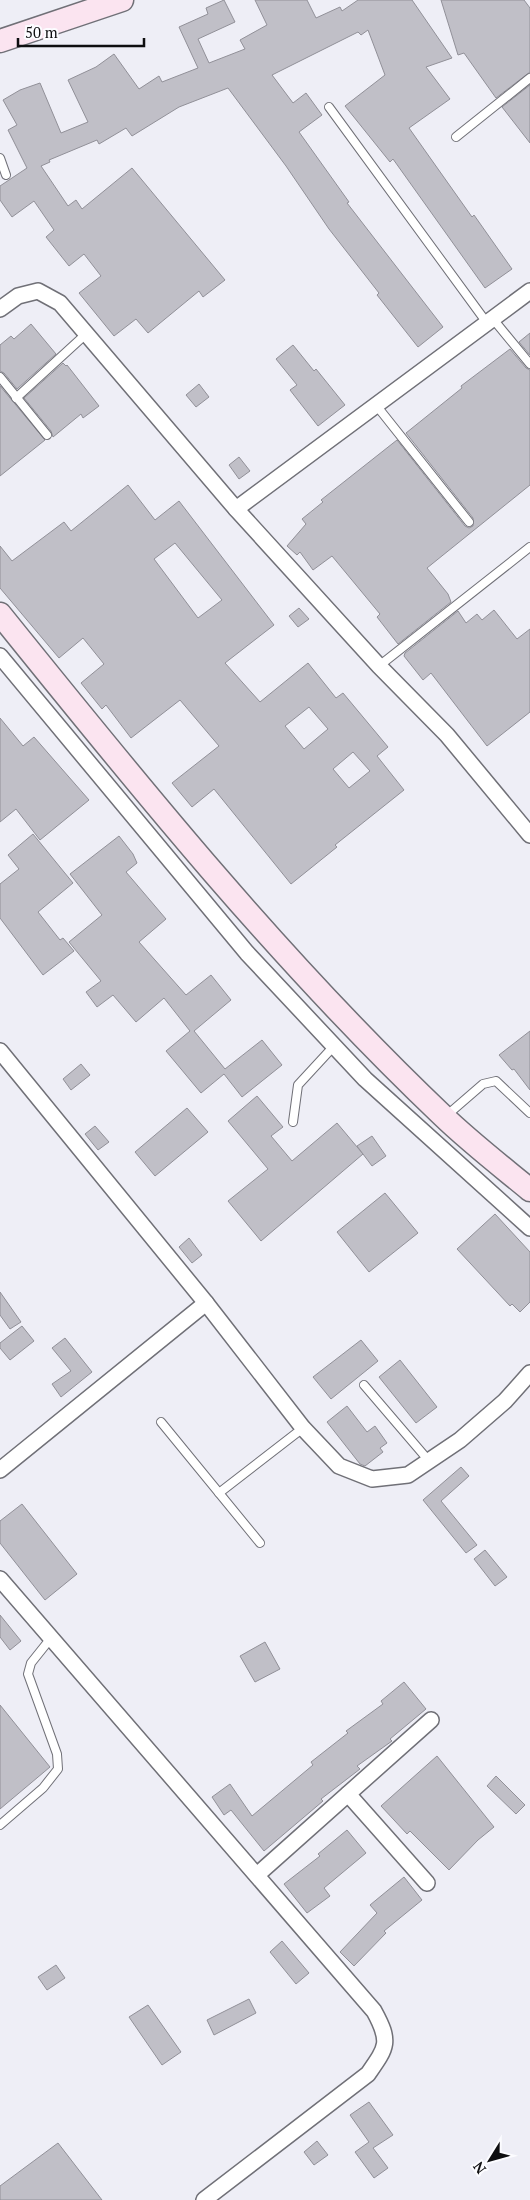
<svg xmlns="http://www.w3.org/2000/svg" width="530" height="2200" viewBox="0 0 530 2200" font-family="'PT Serif',serif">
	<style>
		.building { fill: #c0bfc7; stroke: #919098; fill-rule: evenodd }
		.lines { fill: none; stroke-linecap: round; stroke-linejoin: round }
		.lane-casing { stroke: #707077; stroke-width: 10 }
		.street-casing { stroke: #707077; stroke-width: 18 }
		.secondary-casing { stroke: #707077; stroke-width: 25 }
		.lane { stroke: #fff; stroke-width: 8 }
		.street { stroke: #fff; stroke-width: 15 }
		.secondary { stroke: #fbe4f0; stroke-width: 22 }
	</style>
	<rect width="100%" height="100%" fill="#eeeef6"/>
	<g class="building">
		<polygon points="224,0 235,22 198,39 209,63 245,49 240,40 267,25 255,0 307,0 316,18 340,7 342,11 358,0 412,0 452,58 426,67 450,99 409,128 472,217 474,215 512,269 485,288 393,159 390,162 345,106 385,75 368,30 361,35 358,32 272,75 293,103 306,93 322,115 299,132 349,202 347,203 443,327 418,347 377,295 379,293 329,229 286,166 228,88 179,107 132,136 126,128 99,144 97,140 49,160 50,162 41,166 68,206 76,200 82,209 132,168 225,280 203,297 199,291 148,333 136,319 114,336 79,293 101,276 84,254 69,266 46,237 54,230 34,201 12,217 0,200 0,186 27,168 8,130 17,125 3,100 20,90 40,83 61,133 88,122 68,80 96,67 114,54 139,89 159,76 162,82 198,68 179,27 208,14 206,8"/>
		<polygon points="441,0 524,0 530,8 530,72 496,98 464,53 458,55"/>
		<polygon points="530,85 530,143 502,107"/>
		<polygon points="31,324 56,354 17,389 4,373 0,371 0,345 11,336 14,339"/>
		<polygon points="530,333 530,355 519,342"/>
		<polygon points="293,345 314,371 316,369 345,405 318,426 290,390 297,385 276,359"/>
		<polygon points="510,349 526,368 530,370 530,485 427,568 448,594 451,602 398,644 377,617 380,614 332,556 313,570 300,552 297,555 287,546 306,524 302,519 323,502 321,500 397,440 465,526 469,528 473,526 473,518 406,433 462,388 461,386"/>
		<polygon points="63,363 66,366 67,365 99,406 83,418 81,414 53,437 51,431 24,398"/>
		<polygon points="199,384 209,397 196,407 186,395"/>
		<polygon points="0,386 45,440 0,476"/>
		<polygon points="239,457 250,471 239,479 229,465"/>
		<path d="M128 485 155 520 179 501 274 625 225 663 260 702 308 663 336 698 343 693 388 747 377 756 404 790 335 845 337 847 291 884 214 789 192 807 172 783 219 746 180 700 131 738 106 705 102 709 81 683 104 664 83 638 59 658 0 588V546L12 561 64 522 71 531ZM175 543 222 600 198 618 154 559ZM309 707 328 729 304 749 285 726ZM353 752 370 771 349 788 333 769Z"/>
		<polygon points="299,608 309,619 298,627 289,616"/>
		<polygon points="494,610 517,639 530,629 530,712 487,746 431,673 423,680 404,656 405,653 458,611 466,623 477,614 482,620"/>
		<polygon points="0,718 23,746 34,737 89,800 40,840 16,809 0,822"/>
		<polygon points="33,834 73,883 38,912 60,940 63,938 74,951 43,975 0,918 0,884 19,869 8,855"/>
		<polygon points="119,836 133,854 137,863 126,872 166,919 139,942 186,995 211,975 231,1000 194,1031 225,1069 262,1040 282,1065 242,1097 224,1074 201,1093 166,1051 190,1031 164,998 136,1022 113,995 97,1007 86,992 101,981 69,942 102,915 70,874"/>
		<polygon points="530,1031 530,1090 514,1069 512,1070 499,1055"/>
		<polygon points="81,1064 90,1075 71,1090 63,1079"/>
		<polygon points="257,1096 283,1127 271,1136 292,1161 337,1123 363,1154 261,1241 228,1201 268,1169 228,1121"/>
		<polygon points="187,1108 208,1132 155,1176 135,1152"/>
		<polygon points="95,1126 109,1142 98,1150 85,1134"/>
		<polygon points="372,1136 386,1156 372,1166 357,1146"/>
		<polygon points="385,1193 418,1233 369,1272 337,1232"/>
		<polygon points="495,1214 530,1252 530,1302 520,1312 512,1304 510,1306 457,1249"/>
		<polygon points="189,1238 202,1255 192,1263 179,1247"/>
		<polygon points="0,1292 21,1322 10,1329 0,1315"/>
		<polygon points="22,1326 34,1341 10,1360 0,1348 0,1343"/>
		<polygon points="65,1338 92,1372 61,1397 52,1384 71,1371 52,1348"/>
		<polygon points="361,1340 378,1361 331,1399 313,1377"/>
		<polygon points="400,1360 437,1407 416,1423 379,1377"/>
		<polygon points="347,1406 367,1432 375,1426 387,1443 380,1448 383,1452 365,1466 360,1464 327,1422"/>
		<polygon points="461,1467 469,1476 441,1501 477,1545 466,1553 423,1500"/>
		<polygon points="22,1504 77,1574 45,1600 0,1543 0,1521"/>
		<polygon points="485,1550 507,1577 495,1586 474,1559"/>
		<polygon points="0,1615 21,1641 10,1650 0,1637"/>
		<polygon points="265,1642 280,1669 255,1682 240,1656"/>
		<polygon points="404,1682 426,1709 390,1739 392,1741 357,1766 360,1769 321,1799 323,1801 264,1851 231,1810 224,1815 212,1797 230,1784 252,1816 313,1765 311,1762 348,1733 346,1731 383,1704 381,1701"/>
		<polygon points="0,1705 50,1767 0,1809"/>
		<polygon points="437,1756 494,1827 478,1840 449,1870 410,1831 407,1834 381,1806"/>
		<polygon points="496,1776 525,1805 516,1814 487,1786"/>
		<polygon points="347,1830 366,1853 324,1888 330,1896 307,1913 284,1884 320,1856 318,1854"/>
		<polygon points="404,1877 422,1900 384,1931 386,1933 354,1966 340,1952 377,1913 370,1905"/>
		<polygon points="282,1941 309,1973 296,1984 270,1952"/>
		<polygon points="56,1965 65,1978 47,1990 38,1977"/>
		<polygon points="249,1999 256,2013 214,2035 207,2020"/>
		<polygon points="148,2005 181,2052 162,2065 129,2017"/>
		<polygon points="369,2102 393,2135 373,2148 388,2168 374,2178 355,2152 369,2142 350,2115"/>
		<polygon points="317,2141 328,2155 314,2165 304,2152"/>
		<polygon points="58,2143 102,2200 0,2200 0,2186"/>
	</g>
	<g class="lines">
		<defs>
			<g id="lane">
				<polyline points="329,107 487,323"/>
				<polyline points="456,137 530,78"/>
				<polyline points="0,158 6,175"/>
				<polyline points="493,319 530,364"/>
				<polyline points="0,377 47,435"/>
				<polyline points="16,398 86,334"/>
				<polyline points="376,405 469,522"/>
				<polyline points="379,666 530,547"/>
				<polyline points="446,1116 483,1084 496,1081 530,1113"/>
				<polyline points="293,1122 298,1085 334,1046"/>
				<polyline points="364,1385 429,1461"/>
				<polyline points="161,1422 260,1543"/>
				<polyline points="219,1493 303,1428"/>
				<polyline points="0,1825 43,1788 58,1769 57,1754 28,1674 31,1663 51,1638"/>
			</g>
			<g id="street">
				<polyline points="0,309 18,296 38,291 60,303 236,509 379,666 447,735 530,835"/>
				<polyline points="236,509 530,291"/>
				<polyline points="0,656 247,953 365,1079 530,1228"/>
				<polyline points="0,1051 206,1303 303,1428 339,1466 372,1479 408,1475 460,1440 505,1401 530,1373"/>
				<polyline points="0,1470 206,1303"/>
				<path d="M0 1579 374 2011C391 2042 387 2047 368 2074L204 2200"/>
				<polyline points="348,1794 427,1883"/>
				<polyline points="257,1875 431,1720"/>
			</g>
			<g id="secondary">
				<polyline points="0,41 122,0"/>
				<path d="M0 614C140 788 281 962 443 1116 470 1142 501 1166 530 1190"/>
			</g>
		</defs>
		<use href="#lane" class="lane-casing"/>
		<use href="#street" class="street-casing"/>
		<use href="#secondary" class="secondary-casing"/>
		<use href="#lane" class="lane"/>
		<use href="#street" class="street"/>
		<use href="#secondary" class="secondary"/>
	</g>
	<g transform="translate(490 2160) rotate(233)" stroke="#fcfcff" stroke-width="4" paint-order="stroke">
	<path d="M0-4L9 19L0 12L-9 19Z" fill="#0e0e10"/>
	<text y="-8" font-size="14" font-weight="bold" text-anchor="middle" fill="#0e0e10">N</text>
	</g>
	<path d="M18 38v8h126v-8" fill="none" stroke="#0e0e10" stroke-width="2.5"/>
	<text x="25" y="38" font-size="15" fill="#0e0e10" stroke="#fcfcff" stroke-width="4" paint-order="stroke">50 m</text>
</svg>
